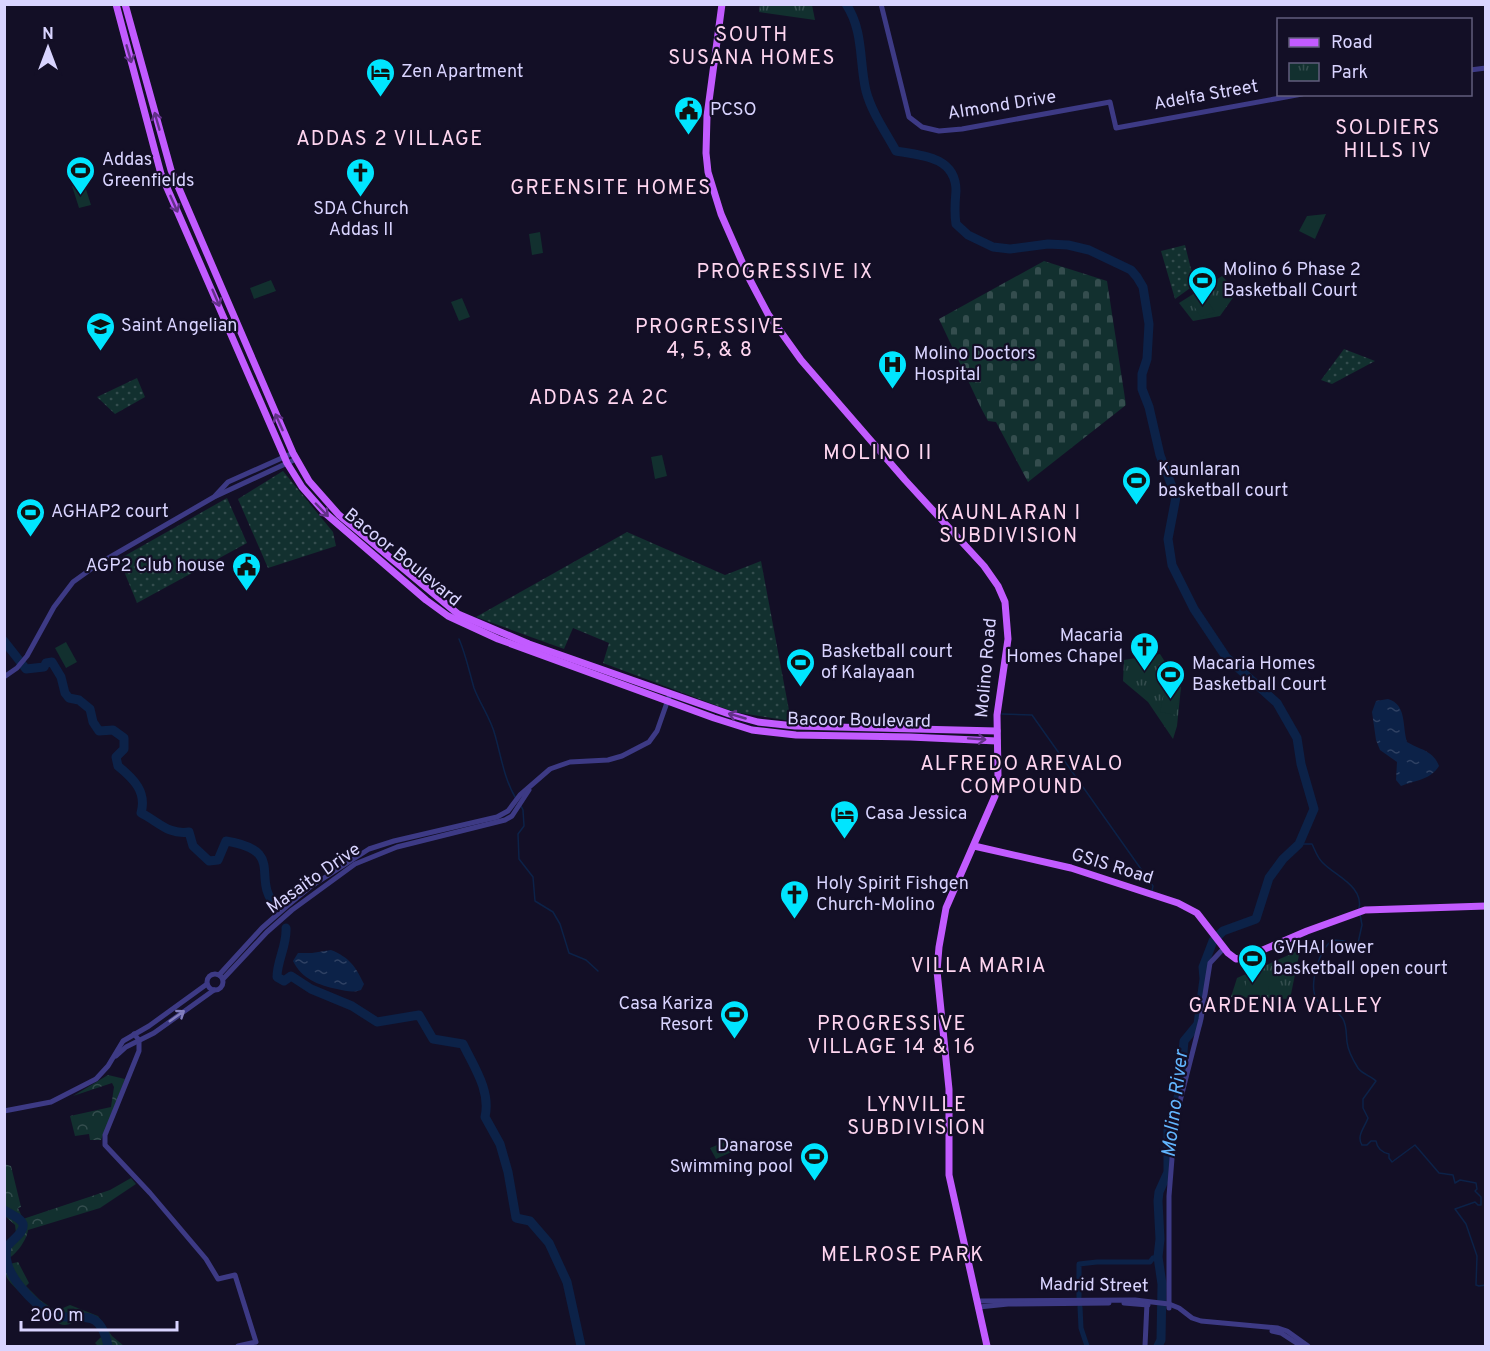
<svg xmlns="http://www.w3.org/2000/svg" width="1490" height="1351" viewBox="0 0 1490 1351" font-family="Overpass,sans-serif">
	<style>
		.grass { fill: url(#grass-dots) }
		.forest { fill: url(#forest-crowns) }
		.cemetery { fill: url(#cemetery-stones) }
		.park { fill: url(#park-tufts) }
		.garden { fill: #12302f }
		.water { fill: url(#water-ripples) }
		.lines { fill: none; stroke-linecap: round; stroke-linejoin: round }
		.stream { stroke: #0c2248; stroke-width: 1.5 }
		.canal { stroke: #0c2248; stroke-width: 5 }
		.river { stroke: #0c2248; stroke-width: 9 }
		.minor { stroke: #3d3a85; stroke-width: 5 }
		.major { stroke: #c25bff; stroke-width: 7 }
		.oneway { stroke: #623188 }
		.oneway2 { stroke: #837fbc }
		.labels { text-anchor: middle; dominant-baseline: central; stroke-width: 4.5; stroke-linejoin: round; paint-order: stroke }
		.poi-label { font-size: 18px; fill: #d9d4ff; stroke: #130f26; text-anchor: start }
		.street-label { font-size: 18px; fill: #d9d4ff; stroke: #130f26 }
		.neighbourhood-label { font-size: 20px; letter-spacing: 1.5px; fill: #ffd6f0; stroke: #130f26 }
		.water-label { font-size: 20px; font-style: italic; fill: #62b6ff; stroke: #130f26 }
		.quarter-label { font-size: 21px; letter-spacing: 1.5px; fill: #ffd6f0; stroke: #130f26 }
	</style>
	<defs>
		<pattern id="grass-dots" width="8" height="8" patternUnits="userSpaceOnUse" patternTransform="scale(1.5)"><rect width="8" height="8" fill="#12302f"/><path d="M2 2h.1M6 6h.1" fill="none" stroke="#344d4e" stroke-width="1.8" stroke-linecap="round"/></pattern>
		<pattern id="forest-crowns" width="20" height="18" patternUnits="userSpaceOnUse" patternTransform="scale(1.5)"><rect width="20" height="18" fill="#12302f"/><path d="M2 6a3 3 0 1 1 6 0M12 15a3 3 0 1 1 6 0" fill="none" stroke="#344d4e"/></pattern>
		<pattern id="cemetery-stones" width="16" height="16" patternUnits="userSpaceOnUse" patternTransform="scale(1.5)"><rect width="16" height="16" fill="#12302f"/><path d="M2 7V4a2 2 0 0 1 4 0v3zM10 15v-3a2 2 0 0 1 4 0v3z" fill="#344d4e"/></pattern>
		<pattern id="park-tufts" width="24" height="20" patternUnits="userSpaceOnUse" patternTransform="scale(1.5)"><rect width="24" height="20" fill="#12302f"/><path d="M3 7l-1-3M5 7V3M7 7l1-3M15 17l-1-3M17 17v-4M19 17l1-3" fill="none" stroke="#344d4e"/></pattern>
		<pattern id="water-ripples" width="26" height="14" patternUnits="userSpaceOnUse" patternTransform="scale(1.5)"><rect width="26" height="14" fill="#0c2248"/><path d="M2 4q2-2 4 0t4 0M15 11q2-2 4 0t4 0" fill="none" stroke="#2f4163"/></pattern>
	</defs>
	<rect width="100%" height="100%" fill="#130f26"/>
	<g class="grass">
		<polygon points="1185,245 1191,269 1200,281 1175,299 1161,251"/>
		<polygon points="1344,349 1375,361 1332,384 1321,380"/>
		<polygon points="137,378 145,397 115,414 97,397"/>
		<polygon points="283,471 333,532 336,546 268,568 238,499"/>
		<polygon points="227,498 247,543 137,603 119,559"/>
		<polygon points="627,532 725,575 761,561 791,721 734,712 603,663 609,643 573,628 564,649 476,617"/>
	</g>
	<g class="forest">
		<polygon points="108,1075 125,1079 101,1140 90,1140 89,1134 75,1136 70,1116 111,1107 114,1087 112,1083 73,1096"/>
		<path d="M4 1164 11 1166 21 1207 18 1208 23 1219 110 1190 131 1178 136 1184 100 1208 28 1230C27 1240 15 1257 5 1260V1247L16 1233 15 1225 5 1216Z"/>
		<path d="M18 1262 29 1283 26 1286 40 1300 56 1311 70 1305 98 1316 112 1336 124 1346H98L95 1343 104 1334C84 1306 72 1330 60 1324 49 1320 13 1288 7 1278 5 1274 4 1270 5 1265Z"/>
	</g>
	<polygon class="cemetery" points="1044,261 1107,281 1126,405 1028,482 996,422 988,421 981,408 939,319"/>
	<g class="park">
		<polygon points="760,5 812,5 815,20 759,12"/>
		<polygon points="1222,276 1237,292 1220,316 1193,321 1179,303"/>
		<polygon points="1160,654 1181,687 1177,726 1173,739 1148,702 1123,681 1124,660"/>
		<polygon points="1300,950 1290,999 1231,997 1237,978"/>
	</g>
	<g class="garden">
		<polygon points="84,183 91,205 79,208 72,186"/>
		<polygon points="1326,214 1315,239 1299,231 1307,216"/>
		<polygon points="540,232 543,253 532,255 529,234"/>
		<polygon points="271,280 276,291 254,299 250,288"/>
		<polygon points="1201,292 1215,312 1201,317 1190,300"/>
		<polygon points="462,298 470,317 459,321 451,302"/>
		<polygon points="662,455 667,476 655,479 651,457"/>
		<polygon points="66,642 77,662 66,668 55,648"/>
		<polygon points="1166,684 1181,687 1176,715 1160,712"/>
		<polygon points="1246,974 1258,975 1258,986 1269,986 1268,995 1246,996"/>
		<polygon points="731,1139 736,1150 716,1159 710,1148"/>
	</g>
	<g class="water">
		<path d="M1388 699C1407 705 1402 725 1407 742 1420 750 1433 750 1439 766 1430 780 1416 780 1401 786L1396 780 1397 762 1380 750 1376 740 1372 712 1376 701Z"/>
		<path d="M331 950C349 957 356 967 364 984L361 990C352 993 347 991 337 989 318 985 302 979 293 961L298 953H312Z"/>
	</g>
	<g class="lines">
		<g class="stream">
			<path d="M459 639C466 655 469 671 474 688 480 704 491 719 495 735 501 756 504 778 515 797"/>
			<polyline points="1002,714 1032,715 1153,886 1152,891"/>
			<polyline points="521,806 523,810 524,826 518,834 519,859 533,877 535,901 553,912 560,924 569,953 586,960 598,971"/>
			<path d="M1299 844H1312C1315 850 1317 857 1322 862 1335 876 1364 886 1359 909"/>
			<path d="M1360 914 1362 925 1358 943 1347 944 1345 941 1333 940C1319 949 1308 986 1317 1000 1323 1009 1336 1007 1343 1019 1347 1026 1346 1034 1347 1042 1348 1051 1353 1060 1358 1068 1362 1074 1371 1076 1376 1081L1363 1099V1108L1368 1118C1365 1127 1356 1136 1362 1145H1367L1371 1141H1376C1377 1148 1381 1152 1389 1154V1158L1392 1162 1415 1145 1439 1173 1453 1175 1455 1183 1460 1180 1476 1183 1477 1189 1475 1191 1481 1197V1205H1478L1475 1202 1455 1209 1466 1224 1477 1256 1476 1285 1479 1286 1486 1285"/>
		</g>
		<g class="canal">
			<polyline points="1079,1297 1079,1264 1097,1262 1150,1262 1153,1258 1158,1257"/>
			<polyline points="1080,1307 1081,1328 1087,1346"/>
		</g>
		<g class="river">
			<path d="M846 4C864 31 859 62 866 91 872 113 885 131 896 151 922 155 956 157 956 191 955 202 954 212 956 224L968 235 993 247 1010 249 1048 244 1068 245 1089 250 1131 270 1137 277 1143 287 1149 324 1147 359 1142 374V389L1149 407 1160 455 1176 497 1168 539 1172 565 1194 609 1226 657 1277 703 1297 738 1301 764 1314 809 1299 844 1283 859 1269 878 1256 919 1223 931 1213 941 1203 967 1204 979 1198 1024 1184 1041 1183 1052 1185 1065 1174 1116 1168 1130V1172L1159 1192 1158 1201 1160 1239 1158 1257 1162 1284 1161 1340 1158 1346"/>
			<path d="M4 641 26 669 44 667 46 663 52 662 61 677 65 693 69 698 79 700 90 709 93 722 99 731 113 730 124 738V749L116 757 118 766C134 779 147 792 141 813 159 822 168 835 189 832L193 846 209 861 218 860 226 841C288 851 249 879 277 907"/>
			<path d="M286 928C287 946 277 960 277 977L284 981 291 976 311 989 352 1006 377 1022 419 1015 433 1039 463 1044C474 1067 491 1091 485 1117L500 1144 508 1172 516 1218 530 1221 549 1243 567 1282 581 1346"/>
			<path d="M4 1210C10 1214 21 1218 23 1224 25 1233 11 1240 7 1247 0 1273 35 1305 54 1316 83 1320 100 1307 108 1346"/>
		</g>
		<g class="minor">
			<polyline points="881,4 909,117 922,127 939,131 962,129 1110,102 1116,128 1302,94"/>
			<polyline points="1470,70 1486,68"/>
			<polyline points="215,496 228,482 293,453"/>
			<polyline points="4,677 17,668 27,656 54,607 73,582 98,564 214,497 296,459"/>
			<circle cx="215" cy="982" r="8"/>
			<polyline points="219,975 262,928 287,906 310,887 369,849 394,841 497,817 508,811 520,795 550,769 570,762 608,760 622,756 649,742 657,731 670,694"/>
			<polyline points="223,979 267,932 292,910 355,864 397,847 505,820 512,816 529,790"/>
			<polyline points="134,1034 139,1040 139,1051 105,1135 105,1145 150,1193 206,1259 218,1279 235,1275 256,1342 238,1346"/>
			<polyline points="116,1056 126,1047 154,1033 214,990"/>
			<polyline points="4,1111 51,1102 96,1079 108,1066 123,1041 149,1026 207,984"/>
			<polyline points="977,1301 1135,1300 1169,1304 1179,1308 1192,1318 1201,1321 1278,1328 1287,1331 1308,1346"/>
			<polyline points="1124,1303 1148,1305"/>
			<polyline points="979,1307 1008,1304 1109,1303"/>
			<polyline points="1169,1308 1169,1196 1175,1121 1201,1019 1210,963 1224,948"/>
			<polyline points="1272,1331 1281,1333 1301,1346"/>
			<polyline points="1145,1346 1147,1303"/>
		</g>
		<g class="major">
			<polyline points="116,4 161,174 287,463 302,487 325,513 426,600 448,616 498,639 714,718 752,730 796,735 910,737 997,741"/>
			<polyline points="125,4 171,170 293,453 309,481 339,515 458,614 529,644 729,714 758,722 795,726 997,731"/>
			<polyline points="722,4 707,116 706,153 708,172 721,214 750,280 768,314 801,360 905,480 984,566 998,586 1005,602 1008,639 997,715 998,776 995,796 946,908 939,947 937,971 949,1089 949,1175 987,1346"/>
			<polyline points="974,846 1071,868 1178,903 1197,913 1228,953 1236,959 1244,958 1307,931 1365,910 1486,906"/>
		</g>
	</g>
	<defs><path id="oneway-shaft" d="M-6 0H5M1.5-3L5.5 0L1.5 3" fill="none" stroke-width="1.6" stroke-linecap="round" stroke-linejoin="round" transform="scale(1.5)"/></defs>
	<g class="oneway">
		<use href="#oneway-shaft" transform="translate(129 54) rotate(74)"/>
		<use href="#oneway-shaft" transform="translate(157 121) rotate(-106)"/>
		<use href="#oneway-shaft" transform="translate(174 204) rotate(66)"/>
		<use href="#oneway-shaft" transform="translate(216 298) rotate(67)"/>
		<use href="#oneway-shaft" transform="translate(279 422) rotate(-114)"/>
		<use href="#oneway-shaft" transform="translate(322 510) rotate(46)"/>
		<use href="#oneway-shaft" transform="translate(737 716) rotate(-164)"/>
		<use href="#oneway-shaft" transform="translate(977 739) rotate(4)"/>
	</g>
	<use class="oneway2" href="#oneway-shaft" transform="translate(177 1016) rotate(-35)"/>
	<defs>
		<symbol id="hotel-pin" viewBox="-11 -11 22 30"><path d="M0 17L-7.5 6A9.5 9.5 0 1 1 7.5 6Z" fill="#00e5ff" stroke="#130f26"/><path d="M-6-4.5h1.5V1H6V5H4.5V3h-9V5H-6ZM-4 0a1.8 1.8 0 1 1 3.6 0ZM.5 0V-2.5h3Q6-2.5 6 0Z" fill="#111"/></symbol>
		<symbol id="civic-pin" viewBox="-11 -11 22 30"><path d="M0 17L-7.5 6A9.5 9.5 0 1 1 7.5 6Z" fill="#00e5ff" stroke="#130f26"/><path d="M-.6-6.5H3V-4.5H.6V-3L4-1V1h2V6H-6V1h2V-1L-.6-3ZM-1.2 2.5V6h2.4V2.5Z" fill="#111"/></symbol>
		<symbol id="stadium-pin" viewBox="-11 -11 22 30"><path d="M0 17L-7.5 6A9.5 9.5 0 1 1 7.5 6Z" fill="#00e5ff" stroke="#130f26"/><path d="M0-5a6.5 5 0 1 0 0 10a6.5 5 0 1 0 0-10ZM-3.5-1.8h7v3.6h-7Z" fill="#111"/></symbol>
		<symbol id="church-pin" viewBox="-11 -11 22 30"><path d="M0 17L-7.5 6A9.5 9.5 0 1 1 7.5 6Z" fill="#00e5ff" stroke="#130f26"/><path d="M-1.2-6h2.4v3.5h3.3v2.4h-3.3V6h-2.4V-.1h-3.3v-2.4h3.3Z" fill="#111"/></symbol>
		<symbol id="school-pin" viewBox="-11 -11 22 30"><path d="M0 17L-7.5 6A9.5 9.5 0 1 1 7.5 6Z" fill="#00e5ff" stroke="#130f26"/><path d="M0-5L7-2L0 1L-7-2ZM-4 1L0 2.5L4 1V4Q0 6-4 4Z" fill="#111"/></symbol>
		<symbol id="hospital-pin" viewBox="-11 -11 22 30"><path d="M0 17L-7.5 6A9.5 9.5 0 1 1 7.5 6Z" fill="#00e5ff" stroke="#130f26"/><path d="M-5-5h3v3.5h4V-5h3V5h-3V1.5h-4V5h-3Z" fill="#111"/></symbol>
	</defs>
	<g fill-rule="evenodd">
		<use href="#hotel-pin" x="364" y="56" width="33" height="45"/>
		<use href="#civic-pin" x="672" y="94" width="33" height="45"/>
		<use href="#stadium-pin" x="64" y="154" width="33" height="45"/>
		<use href="#church-pin" x="344" y="156" width="33" height="45"/>
		<use href="#stadium-pin" x="1186" y="264" width="33" height="45"/>
		<use href="#school-pin" x="84" y="310" width="33" height="45"/>
		<use href="#hospital-pin" x="876" y="348" width="33" height="45"/>
		<use href="#stadium-pin" x="1120" y="464" width="33" height="45"/>
		<use href="#stadium-pin" x="14" y="496" width="33" height="45"/>
		<use href="#civic-pin" x="230" y="550" width="33" height="45"/>
		<use href="#church-pin" x="1128" y="630" width="33" height="45"/>
		<use href="#stadium-pin" x="784" y="646" width="33" height="45"/>
		<use href="#stadium-pin" x="1154" y="658" width="33" height="45"/>
		<use href="#hotel-pin" x="828" y="798" width="33" height="45"/>
		<use href="#church-pin" x="778" y="878" width="33" height="45"/>
		<use href="#stadium-pin" x="1236" y="942" width="33" height="45"/>
		<use href="#stadium-pin" x="718" y="998" width="33" height="45"/>
		<use href="#stadium-pin" x="798" y="1140" width="33" height="45"/>
	</g>
	<g class="labels">
		<g class="poi-label">
			<text x="401" y="72">Zen Apartment</text>
			<text x="710" y="110">PCSO</text>
			<text x="102" y="160">Addas<tspan x="102" dy="21">Greenfields</tspan></text>
			<text x="361" y="209" text-anchor="middle">SDA Church<tspan x="361" dy="21">Addas II</tspan></text>
			<text x="1223" y="270">Molino 6 Phase 2<tspan x="1223" dy="21">Basketball Court</tspan></text>
			<text x="121" y="326">Saint Angelian</text>
			<text x="914" y="354">Molino Doctors<tspan x="914" dy="21">Hospital</tspan></text>
			<text x="1158" y="470">Kaunlaran<tspan x="1158" dy="21">basketball court</tspan></text>
			<text x="51" y="512">AGHAP2 court</text>
			<text x="225" y="566" text-anchor="end">AGP2 Club house</text>
			<text x="1123" y="636" text-anchor="end">Macaria<tspan x="1123" dy="21">Homes Chapel</tspan></text>
			<text x="821" y="652">Basketball court<tspan x="821" dy="21">of Kalayaan</tspan></text>
			<text x="1192" y="664">Macaria Homes<tspan x="1192" dy="21">Basketball Court</tspan></text>
			<text x="865" y="814">Casa Jessica</text>
			<text x="816" y="884">Holy Spirit Fishgen<tspan x="816" dy="21">Church-Molino</tspan></text>
			<text x="1273" y="948">GVHAI lower<tspan x="1273" dy="21">basketball open court</tspan></text>
			<text x="713" y="1004" text-anchor="end">Casa Kariza<tspan x="713" dy="21">Resort</tspan></text>
			<text x="793" y="1146" text-anchor="end">Danarose<tspan x="793" dy="21">Swimming pool</tspan></text>
		</g>
		<g class="street-label">
			<text transform="translate(1206 96) rotate(-10)">Adelfa Street</text>
			<text transform="translate(1002 106) rotate(-9)">Almond Drive</text>
			<text transform="translate(402 558) rotate(39)">Bacoor Boulevard</text>
			<text transform="translate(987 668) rotate(-85)">Molino Road</text>
			<text transform="translate(859 721) rotate(1)">Bacoor Boulevard</text>
			<text transform="translate(1112 867) rotate(17)">GSIS Road</text>
			<text transform="translate(314 879) rotate(-35)">Masaito Drive</text>
			<text transform="translate(1094 1286) rotate(1)">Madrid Street</text>
		</g>
		<g class="neighbourhood-label">
			<text x="752" y="36">SOUTH<tspan x="752" dy="23">SUSANA HOMES</tspan></text>
			<text x="1388" y="129">SOLDIERS<tspan x="1388" dy="23">HILLS IV</tspan></text>
			<text x="390" y="140">ADDAS 2 VILLAGE</text>
			<text x="611" y="189">GREENSITE HOMES</text>
			<text x="785" y="273">PROGRESSIVE IX</text>
			<text x="710" y="328">PROGRESSIVE<tspan x="710" dy="23">4, 5, &amp; 8</tspan></text>
			<text x="599" y="399">ADDAS 2A 2C</text>
			<text x="1009" y="514">KAUNLARAN I<tspan x="1009" dy="23">SUBDIVISION</tspan></text>
			<text x="1022" y="765">ALFREDO AREVALO<tspan x="1022" dy="23">COMPOUND</tspan></text>
			<text x="979" y="967">VILLA MARIA</text>
			<text x="1286" y="1007">GARDENIA VALLEY</text>
			<text x="892" y="1025">PROGRESSIVE<tspan x="892" dy="23">VILLAGE 14 &amp; 16</tspan></text>
			<text x="917" y="1106">LYNVILLE<tspan x="917" dy="23">SUBDIVISION</tspan></text>
			<text x="903" y="1256">MELROSE PARK</text>
		</g>
		<g class="water-label">
			<text transform="translate(1176 1104) rotate(-83)">Molino River</text>
		</g>
		<g class="quarter-label">
			<text x="878" y="453">MOLINO II</text>
		</g>
	</g>
	<rect width="1490" height="1351" fill="none" stroke="#d9d4ff" stroke-width="12"/>
	<rect x="1277" y="18" width="195" height="78" fill="#130f26" stroke="#625e7d" stroke-width="1.5"/>
	<rect x="1289" y="38" width="30" height="9" fill="#c25bff" stroke="#625e7d" stroke-width="1.5"/>
	<text x="1331" y="48" font-size="18" fill="#d9d4ff">Road</text>
	<rect x="1289" y="63" width="30" height="18" fill="url(#park-tufts)" stroke="#625e7d" stroke-width="1.5"/>
	<text x="1331" y="78" font-size="18" fill="#d9d4ff">Park</text>
	<g transform="translate(48 48)" stroke="#130f26" stroke-width="4.5" paint-order="stroke">
	<path d="M0-4.5L10 22L0 15L-10 22Z" fill="#d9d4ff"/>
	<text y="-9" font-size="16" font-weight="bold" text-anchor="middle" fill="#d9d4ff">N</text>
	</g>
	<path d="M21 1321v9h156v-9" fill="none" stroke="#d9d4ff" stroke-width="3"/>
	<text x="30" y="1321" font-size="18" fill="#d9d4ff" stroke="#130f26" stroke-width="4.5" paint-order="stroke">200 m</text>
</svg>
